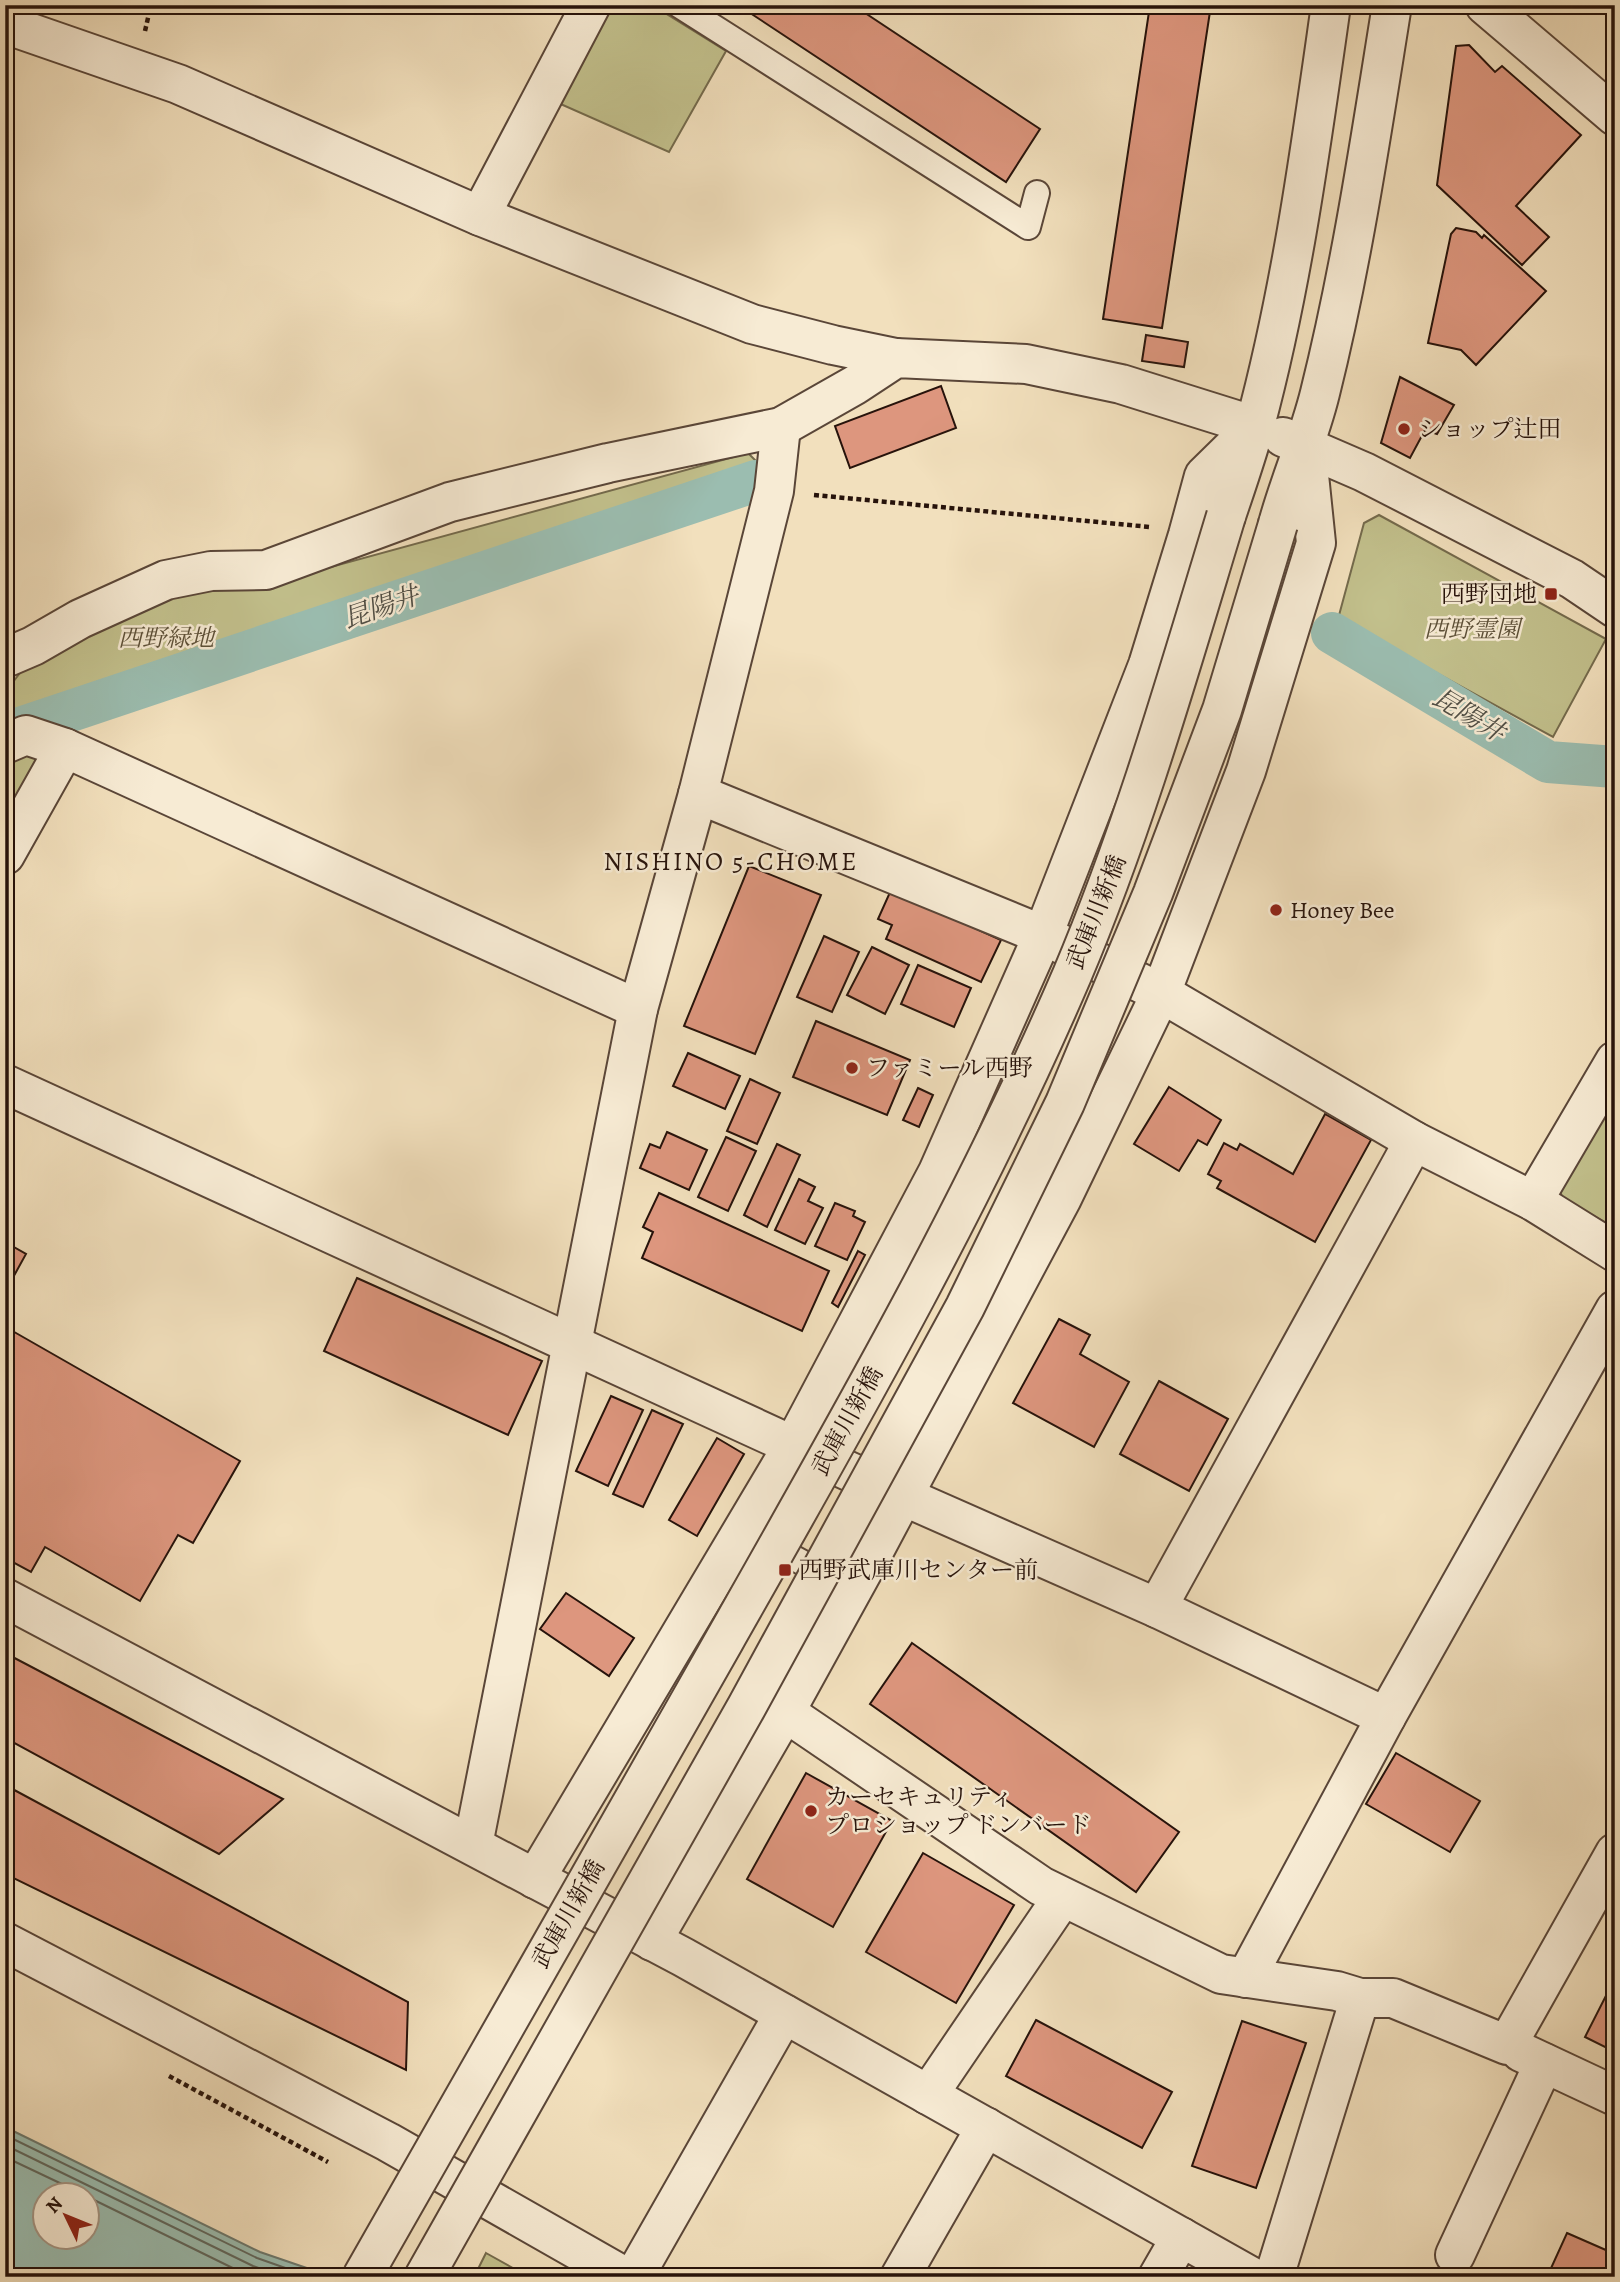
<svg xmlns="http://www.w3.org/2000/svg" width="1620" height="2282" viewBox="0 0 1620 2282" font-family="Alegreya,'Noto Serif JP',serif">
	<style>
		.green { fill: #c2c08c; stroke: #746a4c; stroke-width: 2 }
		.water { fill: #9bbdb0; stroke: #6d796e; stroke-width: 2; fill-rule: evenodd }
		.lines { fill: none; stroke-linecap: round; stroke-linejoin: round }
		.shore { stroke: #61685e; stroke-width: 2 }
		.canal { stroke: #9bbdb0; stroke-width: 42 }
		.building { fill: #dd967e; stroke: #27130b; stroke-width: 2 }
		.service-casing { stroke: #5a4638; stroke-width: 28 }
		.minor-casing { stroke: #5a4638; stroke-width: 42 }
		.tertiary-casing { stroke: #5a4638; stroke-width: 42 }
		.path { stroke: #27130b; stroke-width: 4.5; stroke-dasharray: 5 3.5; stroke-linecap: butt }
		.service { stroke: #f7ebd4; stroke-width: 24 }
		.minor { stroke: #f7ebd4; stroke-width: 38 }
		.tertiary { stroke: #f7ebd4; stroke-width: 38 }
		.tertiary-bridge-casing { stroke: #5a4638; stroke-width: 42; stroke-linecap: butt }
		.tertiary-bridge { stroke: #f7ebd4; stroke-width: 38 }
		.poi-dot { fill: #8f2418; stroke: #f7ebd4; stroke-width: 2.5 }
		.labels { text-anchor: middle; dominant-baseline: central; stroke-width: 5; stroke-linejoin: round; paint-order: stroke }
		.poi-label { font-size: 24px; fill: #27130b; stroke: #f7ebd4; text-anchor: start }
		.park-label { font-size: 24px; font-style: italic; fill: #5d5038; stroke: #f7ebd4 }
		.street-label { font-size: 24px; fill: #27130b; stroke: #f7ebd4 }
		.water-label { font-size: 26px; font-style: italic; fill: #504e45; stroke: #f7ebd4 }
		.neighbourhood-label { font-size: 26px; letter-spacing: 2px; fill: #27130b; stroke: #f7ebd4 }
	</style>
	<rect width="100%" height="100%" fill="#f2e0bd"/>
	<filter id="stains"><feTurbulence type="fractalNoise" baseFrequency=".00286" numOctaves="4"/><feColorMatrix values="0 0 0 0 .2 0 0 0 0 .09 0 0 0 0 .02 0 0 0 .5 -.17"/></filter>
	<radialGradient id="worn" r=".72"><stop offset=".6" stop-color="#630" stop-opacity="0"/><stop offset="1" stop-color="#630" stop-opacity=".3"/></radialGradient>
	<g class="green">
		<polygon points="610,5 652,5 726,51 669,152 556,102"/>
		<polygon points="748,453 762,467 756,492 583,555 5,738 5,688 10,686 36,652 158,590 254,588"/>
		<polygon points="1379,515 1606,639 1553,737 1338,619 1364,523"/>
		<polygon points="5,750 44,757 5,825"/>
		<polygon points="1615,1079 1615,1228 1563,1198 1556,1184"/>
		<polygon points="486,2253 529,2277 474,2277"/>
	</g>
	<path class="water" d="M5 2127 260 2252 333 2277H5ZM46 2194H88V2236H46Z"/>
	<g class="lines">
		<g class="shore">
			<polyline points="5,2135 257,2258 311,2277"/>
			<polyline points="5,2145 253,2266 284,2277"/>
			<polyline points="5,2157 83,2194"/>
			<polyline points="88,2197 251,2277"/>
		</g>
		<g class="canal">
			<polyline points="1332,633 1548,762 1615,767"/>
			<polyline points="5,733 756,481"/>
		</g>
	</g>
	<g class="building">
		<polygon points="738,5 853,5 1040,129 1006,182"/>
		<polygon points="1150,5 1211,5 1162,328 1103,319"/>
		<polygon points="1469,45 1495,72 1502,66 1581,135 1516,206 1549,237 1522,265 1437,185 1456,46"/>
		<polygon points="1456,228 1476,232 1482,238 1484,235 1546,291 1476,365 1461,350 1428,343 1451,234"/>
		<polygon points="1146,335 1188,342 1184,367 1142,361"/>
		<polygon points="1400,377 1454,405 1437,434 1425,430 1410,458 1381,443"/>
		<polygon points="941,386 956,428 850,468 835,426"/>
		<polygon points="749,866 821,895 755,1054 684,1026"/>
		<polygon points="891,890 1001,940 981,982 886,939 892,925 878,919"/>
		<polygon points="824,936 859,952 832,1012 797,997"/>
		<polygon points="872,947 909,965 885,1014 847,995"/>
		<polygon points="918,965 971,988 954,1027 901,1004"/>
		<polygon points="816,1021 910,1060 887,1115 793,1077"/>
		<polygon points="688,1053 740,1076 725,1109 673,1086"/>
		<polygon points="750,1079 780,1093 757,1144 727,1131"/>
		<polygon points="1169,1087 1221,1120 1207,1145 1198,1140 1179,1171 1134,1144"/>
		<polygon points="918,1088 933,1095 919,1127 903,1120"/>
		<polygon points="1325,1114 1371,1140 1315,1242 1217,1188 1221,1181 1208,1174 1224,1143 1237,1150 1240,1144 1293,1174"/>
		<polygon points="667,1132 707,1150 689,1190 640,1168 650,1144 660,1148"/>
		<polygon points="726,1137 756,1151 728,1211 698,1197"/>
		<polygon points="777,1144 800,1155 767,1227 744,1215"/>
		<polygon points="799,1179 815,1187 808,1201 823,1208 805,1244 775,1230"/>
		<polygon points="659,1193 829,1271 802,1331 642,1258 653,1232 643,1227"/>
		<polygon points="835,1203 855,1211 853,1216 865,1222 847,1260 815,1246"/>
		<polygon points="5,1242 26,1254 5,1292"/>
		<polygon points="858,1251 865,1255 838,1307 832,1303"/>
		<polygon points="357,1278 542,1361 508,1435 324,1351"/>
		<polygon points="1059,1319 1090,1335 1080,1354 1129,1382 1094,1447 1013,1403"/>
		<polygon points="9,1329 240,1461 193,1543 178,1535 140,1601 45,1547 31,1572 5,1558 5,1336"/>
		<polygon points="1159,1381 1228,1419 1189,1491 1120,1454"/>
		<polygon points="611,1396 643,1410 608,1486 576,1471"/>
		<polygon points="652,1410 683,1424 643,1507 613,1494"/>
		<polygon points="717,1438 744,1454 697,1536 669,1520"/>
		<polygon points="566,1593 634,1638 609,1676 540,1629"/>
		<polygon points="912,1643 1179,1832 1136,1892 870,1704"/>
		<polygon points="5,1653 283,1799 219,1854 5,1738"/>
		<polygon points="1396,1753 1480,1801 1450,1852 1366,1804"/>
		<polygon points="806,1773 892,1821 833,1927 747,1879"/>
		<polygon points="5,1785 408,2002 406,2070 5,1874"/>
		<polygon points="923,1853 1014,1905 956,2003 866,1952"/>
		<polygon points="1615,1978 1615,2052 1585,2037"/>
		<polygon points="1036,2020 1172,2092 1142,2148 1006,2076"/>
		<polygon points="1242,2021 1306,2043 1256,2188 1192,2166"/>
		<polygon points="1567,2233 1615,2254 1615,2277 1547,2277"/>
	</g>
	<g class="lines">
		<defs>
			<g id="service">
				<polyline points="679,5 1028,227 1037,193"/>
				<polyline points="765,1542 823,1574 832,1574"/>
			</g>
			<g id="minor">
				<polyline points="1485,5 1615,116"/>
				<polyline points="5,24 178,84 480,216 752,324 833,345 896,358"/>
				<polyline points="480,216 591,5"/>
				<polyline points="5,658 33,646 80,619 166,580 211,571 266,570 450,502 608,463 781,427 855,385 896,358 1026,364 1121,384 1255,426 1204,476 1188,535 1148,665 1043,935 938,1172 794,1444 535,1879"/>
				<polyline points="5,744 26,735 65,748 638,1009"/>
				<polyline points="698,794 1043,935 1161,993 1414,1141 1533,1201 1615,1252"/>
				<polyline points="5,855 65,748"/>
				<polyline points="5,1084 903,1496 1157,1608 1386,1717"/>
				<polyline points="1533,1201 1615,1061"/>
				<polyline points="5,1598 683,1957 1252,2277"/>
				<polyline points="1157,1608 1414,1141"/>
				<polyline points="785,1712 1041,1886 1221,1974 1337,1991 1360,1998 1393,1998 1507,2045 1615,1853"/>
				<polyline points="473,1845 638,1009 698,794 774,491 781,427"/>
				<polyline points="652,1941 785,1712 876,1547 1062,1198 1161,993 1246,771 1316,543 1306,446"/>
				<polyline points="5,1942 388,2142 625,2277"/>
				<polyline points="1246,1978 1386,1717 1615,1310"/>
				<polyline points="1521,2052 1615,2096"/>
				<polyline points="928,2095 1062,1898"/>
				<polyline points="1455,2255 1544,2063"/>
				<polyline points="634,2277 784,2014"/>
				<polyline points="900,2277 986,2127"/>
				<polyline points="1158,2277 1181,2237"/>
				<polyline points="1274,2277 1360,1998"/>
			</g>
			<g id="tertiary">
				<polyline points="1283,437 1364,472 1572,579 1615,608"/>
				<path d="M1226 516C1236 486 1247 455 1255 425 1292 288 1311 145 1331 5"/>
				<path d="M1278 524C1290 480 1309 438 1320 393 1352 265 1371 135 1392 5"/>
			</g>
		</defs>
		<use href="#service" class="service-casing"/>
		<use href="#minor" class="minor-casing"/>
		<use href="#tertiary" class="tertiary-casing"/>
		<g class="path">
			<polyline points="145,31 151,5"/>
			<polyline points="814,495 1150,527"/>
			<polyline points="169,2076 328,2162"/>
		</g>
		<use href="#service" class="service"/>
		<use href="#minor" class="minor"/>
		<use href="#tertiary" class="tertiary"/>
		<defs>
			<g id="tertiary-bridge">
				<path d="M362 2277C484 2065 603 1853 724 1641 847 1424 973 1205 1072 975 1135 826 1179 671 1226 516"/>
				<polyline points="424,2277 747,1706 965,1307 1065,1103 1153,893 1222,710 1278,524"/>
			</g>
		</defs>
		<use href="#tertiary-bridge" class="tertiary-bridge-casing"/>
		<use href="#tertiary-bridge" class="tertiary-bridge"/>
	</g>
	<g class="poi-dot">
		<circle cx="1404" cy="429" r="7"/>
		<rect x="1544" y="587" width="14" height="14" rx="3.5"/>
		<circle cx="1276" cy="910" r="7"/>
		<circle cx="852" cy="1068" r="7"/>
		<rect x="778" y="1563" width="14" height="14" rx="3.5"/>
		<circle cx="811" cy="1811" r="7"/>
	</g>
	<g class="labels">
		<g class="poi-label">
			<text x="1418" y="429">ショップ辻田</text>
			<text x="1537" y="594" text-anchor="end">西野団地</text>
			<text x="1290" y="910">Honey Bee</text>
			<text x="866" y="1068">ファミール西野</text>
			<text x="799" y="1570">西野武庫川センター前</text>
			<text x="825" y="1797">カーセキュリティ<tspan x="825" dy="28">プロショップ ドンバード</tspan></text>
		</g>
		<g class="park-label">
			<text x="1472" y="629">西野霊園</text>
			<text x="166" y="638">西野緑地</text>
		</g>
		<g class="street-label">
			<text transform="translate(1096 912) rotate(-68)">武庫川新橋</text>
			<text transform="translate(847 1421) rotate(-61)">武庫川新橋</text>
			<text transform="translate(568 1914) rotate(-60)">武庫川新橋</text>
		</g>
		<g class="water-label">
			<text transform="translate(381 607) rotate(-19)">昆陽井</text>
			<text transform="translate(1469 715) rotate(31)">昆陽井</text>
		</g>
		<g class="neighbourhood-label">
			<text x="731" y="861">NISHINO 5-CHOME</text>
		</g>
	</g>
	<rect width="1620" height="2282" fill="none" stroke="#f2e0bd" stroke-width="28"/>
	<rect x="7" y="7" width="1606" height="2268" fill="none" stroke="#27130b" stroke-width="3.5"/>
	<rect x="14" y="14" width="1592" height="2254" fill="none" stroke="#27130b" stroke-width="2"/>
	<g transform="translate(66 2216) rotate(313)"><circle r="33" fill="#f7ebd4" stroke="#a49584" stroke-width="2"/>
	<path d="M0-5L12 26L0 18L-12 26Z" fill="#8f2418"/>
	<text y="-10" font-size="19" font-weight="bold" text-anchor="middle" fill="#27130b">N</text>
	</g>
	<rect width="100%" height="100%" filter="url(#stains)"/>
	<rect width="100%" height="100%" fill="url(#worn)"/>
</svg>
